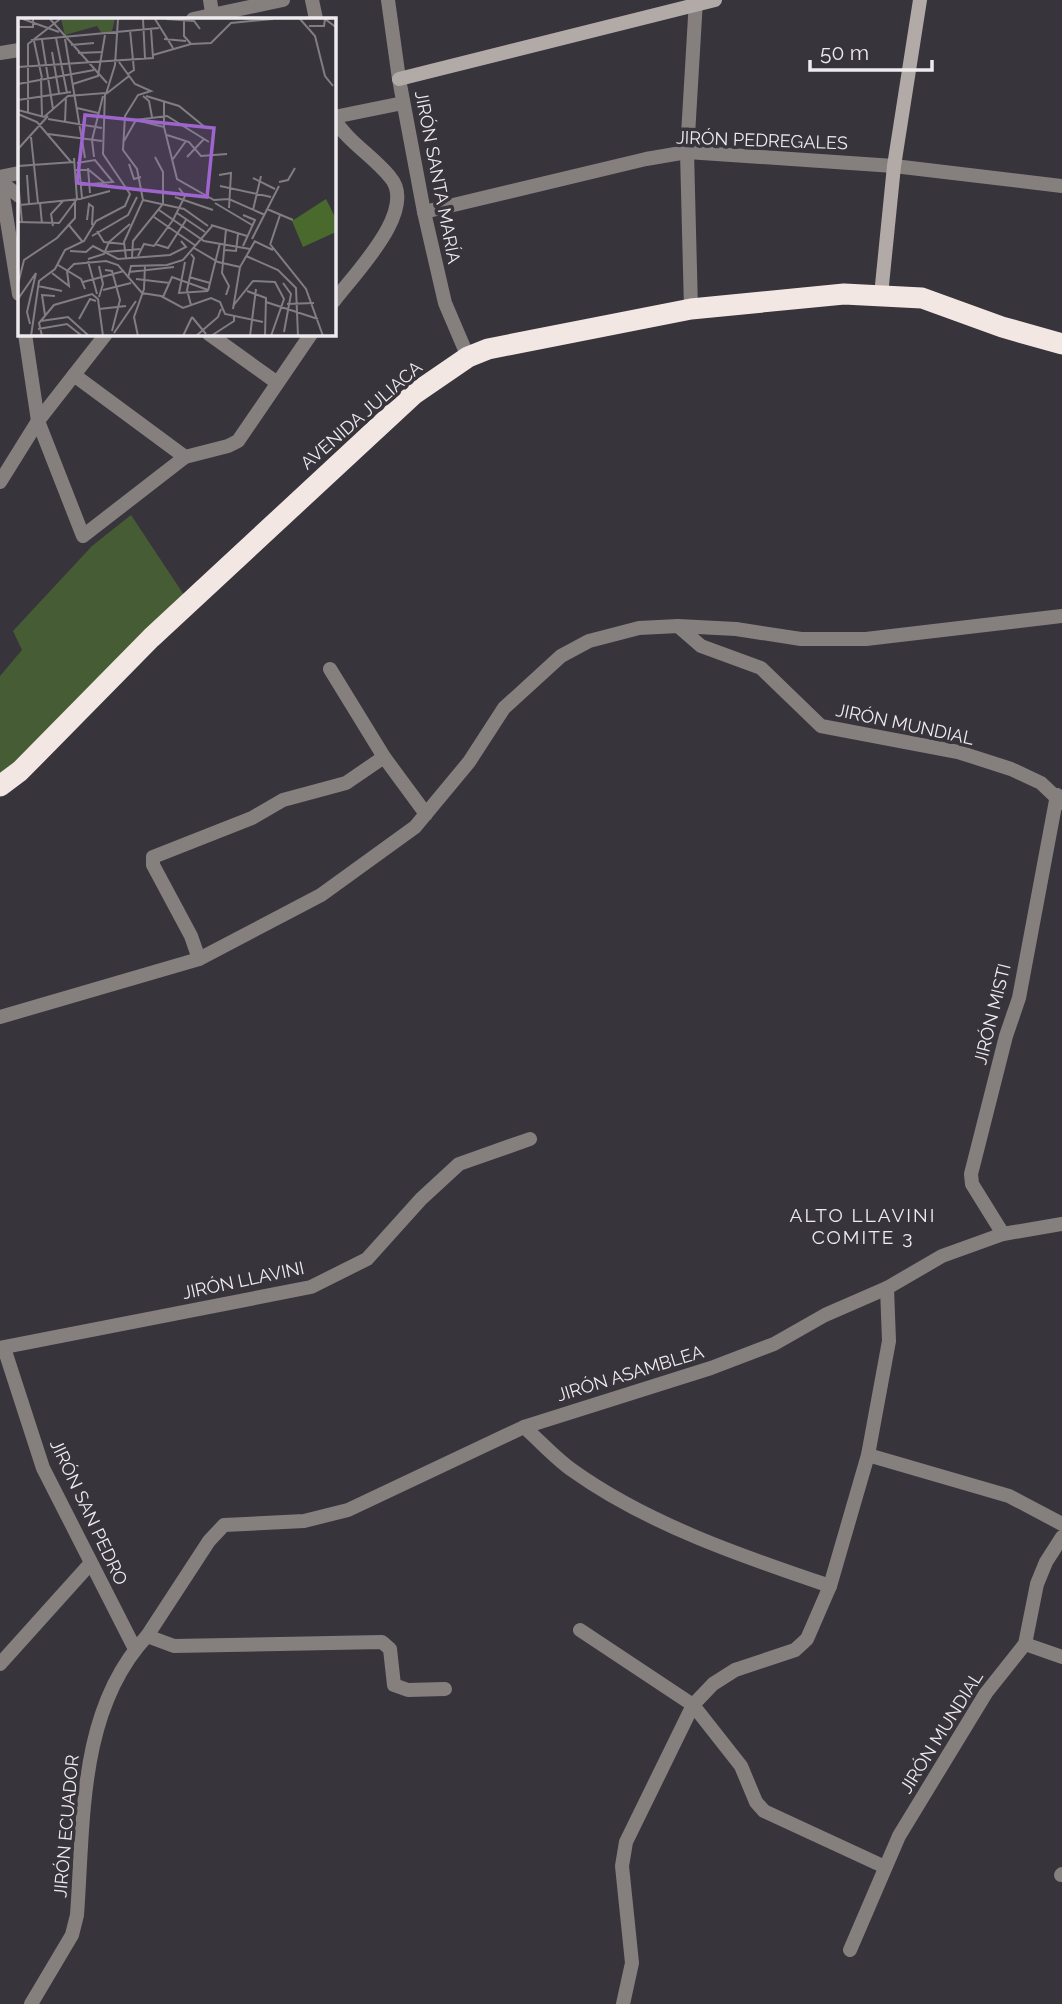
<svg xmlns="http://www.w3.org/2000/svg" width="1062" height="2004" viewBox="0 0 1062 2004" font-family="Raleway,sans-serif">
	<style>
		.green { fill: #465c34 }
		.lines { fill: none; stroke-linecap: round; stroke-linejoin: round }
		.street { stroke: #85807e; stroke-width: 14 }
		.secondary { stroke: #b1aaa7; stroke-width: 14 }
		.highway { stroke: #f3e7e3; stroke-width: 21 }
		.labels { text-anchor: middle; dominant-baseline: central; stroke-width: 7; stroke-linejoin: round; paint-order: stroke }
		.street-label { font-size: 18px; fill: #eeebf0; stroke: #38343b }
		.neighbourhood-label { font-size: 19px; letter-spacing: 2px; fill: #eeebf0; stroke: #38343b }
		.inset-road { fill: none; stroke: #817d83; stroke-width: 2 }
		.view { fill: #9e65ce; fill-opacity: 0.15; stroke: #9e65ce; stroke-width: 3.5 }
		.inset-edge { fill: none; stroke: #eeebf0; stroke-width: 3.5 }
	</style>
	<rect width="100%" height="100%" fill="#38343b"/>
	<polygon class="green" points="131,515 190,604 0,776 0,676 22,650 13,631 92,546"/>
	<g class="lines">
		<g class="street">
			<polyline points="210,0 213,19"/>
			<polyline points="312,0 316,19"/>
			<polyline points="388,0 399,79 424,212 445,303 468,357"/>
			<polyline points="193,19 283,0"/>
			<polyline points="0,53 19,50"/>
			<polyline points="334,117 403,103"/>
			<path d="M334 119C348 142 373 156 390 177 419 210 354 274 334 301"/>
			<polyline points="0,177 19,173"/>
			<polyline points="0,178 19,294"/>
			<polyline points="1,182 19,196"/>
			<polyline points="424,212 646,159 687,152 894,166 1062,186"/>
			<polyline points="691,309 687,152 696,0"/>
			<polyline points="25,334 38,421 83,536 185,457 228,446 238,441 311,334"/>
			<polyline points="209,334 276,382"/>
			<polyline points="74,375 185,457"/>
			<polyline points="0,482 38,421 106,334"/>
			<polyline points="678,626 701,646 761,668 821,726 958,752 1011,769 1041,783 1062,803"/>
			<polyline points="330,669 384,757 426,814"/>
			<polyline points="199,959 191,936 153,865 153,857 252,818 283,800 346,783 384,757"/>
			<polyline points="0,1017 199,959 321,895 415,827 469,762 504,708 561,656 589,641 639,628 678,626 736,629 801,639 866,639 1062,616"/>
			<polyline points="1003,1234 972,1184 971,1174 1006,1036 1019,998 1057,795"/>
			<polyline points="0,1348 311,1287 367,1259 421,1199 459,1164 530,1139"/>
			<polyline points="4,1348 43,1468 135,1649"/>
			<path d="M524 1427C540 1441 555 1458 572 1470 647 1524 744 1557 830 1586"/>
			<polyline points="868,1455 1009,1496 1062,1524"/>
			<polyline points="580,1630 693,1705 741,1766 756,1802 764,1811 885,1867"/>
			<polyline points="147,1636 174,1646 382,1642 390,1649 394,1685 408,1690 445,1689"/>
			<polyline points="1025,1644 1062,1657"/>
			<polyline points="0,1664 90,1564"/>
			<polyline points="1061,1875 1062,1874"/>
			<polyline points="850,1950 899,1836 986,1693 1025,1644 1037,1584 1046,1562 1062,1537"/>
			<path d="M31 2004 72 1935 77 1915C84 1821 78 1710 147 1636L209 1541 224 1525 304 1521 348 1510 524 1427 711 1368 774 1344 825 1315 887 1288 942 1256 1003 1234 1062 1224"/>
			<polyline points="623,2004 632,1963 622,1866 626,1842 693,1705 713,1684 735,1670 795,1650 807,1639 830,1586 868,1455 889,1341 887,1288"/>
		</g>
		<g class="secondary">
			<polyline points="399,79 715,0"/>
			<polyline points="881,295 894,166 920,0"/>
		</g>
		<polyline class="highway" points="0,786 20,771 151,638 414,394 468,357 488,349 691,309 844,294 922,298 1002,327 1062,344"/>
	</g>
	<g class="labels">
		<g class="street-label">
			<text transform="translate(762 140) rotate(2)">JIRÓN PEDREGALES</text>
			<text transform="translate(438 177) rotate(79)">JIRÓN SANTA MARÍA</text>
			<text transform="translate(361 415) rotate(-41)">AVENIDA JULIACA</text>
			<text transform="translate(905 724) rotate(12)">JIRÓN MUNDIAL</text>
			<text transform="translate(992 1014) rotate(-76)">JIRÓN MISTI</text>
			<text transform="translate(243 1280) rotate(-12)">JIRÓN LLAVINI</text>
			<text transform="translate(630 1373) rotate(-17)">JIRÓN ASAMBLEA</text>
			<text transform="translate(89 1512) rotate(65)">JIRÓN SAN PEDRO</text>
			<text transform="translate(941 1732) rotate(-58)">JIRÓN MUNDIAL</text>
			<text transform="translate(66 1826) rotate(-85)">JIRÓN ECUADOR</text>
		</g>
		<g class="neighbourhood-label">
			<text x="863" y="1215">ALTO LLAVINI<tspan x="863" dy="22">COMITE 3</tspan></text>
		</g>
	</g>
	<g transform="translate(18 18)">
		<rect width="318" height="318" fill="#38343b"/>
		<path d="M43 1H97L94 13 84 16 79 8 47 17Z" fill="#465c34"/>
		<path d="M308 181 318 201V214L285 229 274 203Z" fill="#49692d"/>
		<path class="inset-road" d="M5 1 41 14M32 1 89 65M125 1 127 40M137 1 155 30M148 1 176 3 182 11M166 1V18L173 26M282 1 297 18 307 58 315 68M291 8H306L307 1 319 10M0 9H15V1M38 20 49 75M47 21 67 140M146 21 168 23M13 22 141 10M24 22 35 91M16 23 24 60M53 27 76 25M34 34 41 75M60 35 85 34M135 37 173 26 193 25 213 5 255 1M101 44 117 66 133 73 120 77 107 98 105 132 119 151 125 182 106 224 108 240M0 49 135 40 133 11M110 56 116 52 112 12M23 60 24 99M0 66 76 52M55 66 80 58 87 17M88 76 97 47 100 1M88 76 111 58M125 78 131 83 134 99M128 78 161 88 188 110M0 82 53 74M146 84V109L159 161 196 182 211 181 247 197M59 90 80 95M0 92 26 99 50 78 87 75 85 136 112 176 107 188 78 203 66 223 47 232 37 251 21 263 13 318M10 95V26L42 1M0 96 19 104 53 144M30 101 84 110M118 102 146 109M47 104 48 79M30 116 84 123M149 117 171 124 183 138 209 136M13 119 20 185M106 123 118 102 149 98 191 124M0 131 30 98M76 139 74 122 85 78M169 139 186 121M155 141 168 123M59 145 77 142 95 164 63 167M111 146 116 161 123 159M0 148 56 144M61 148 64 180M70 150 72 175M57 152H71L89 167M9 157 11 186M201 157 213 155 211 190M235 160 257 171M0 163 4 204M261 164 270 162 277 150M202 168 253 179M157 179 195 192M125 182 166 191 190 208M22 185 24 206M197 185 234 207M2 187 62 181 92 173M249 191 275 202M141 192 186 223 232 231M235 192 243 158M159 195 187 214M225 197 237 202 225 228M136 199 178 228M69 202 71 186 75 189 74 207M0 204 41 205 59 181 56 140M50 206 64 223M193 207 229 218M35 208 33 196 45 183M208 211 204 255 211 268 208 277M79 213 86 224 106 226M74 218 110 197 119 179M234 221 261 168M236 223 255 232M137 226 150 230 168 202M252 226 288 271 305 318M252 227 262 197M176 230 200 244 222 249M207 232 218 233 220 216M52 233 68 234 75 228 100 241 152 237 168 229 163 223M87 234 123 231M173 236 176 240 169 272 173 287M120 238 126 226 136 228 155 202 167 178 161 170M228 238 260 252 278 270 280 318M114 239 115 223 145 186V154L137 139M70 241 86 236 91 224 112 206M70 243 79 276M167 244 161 275 190 273M40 247 63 261 67 271M81 248 85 266 81 279M87 252 94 253 102 282 94 313M111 254 156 249M34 255 51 268 49 253 56 246 88 243 100 247 124 275 143 278 165 290 193 280 202 284 207 296 245 304M171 259 192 265M110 260 113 248 149 247 165 242 195 207M118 261 152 265M65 264 106 253M265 265 273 276 266 314M0 266 6 242 39 220 57 200V184M20 268 44 273M85 272 113 265M190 273 202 225M229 273 248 280 247 318M145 279 154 259 190 272M0 281 18 255 9 294 12 306M248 284 300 301M269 286 296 285M215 288 235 263 257 264 266 281 253 318M81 291 108 288M215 291 222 249 237 223M27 297 24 277 37 278M174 299 188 316M61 301 72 281 78 283M23 303 50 299 71 318M20 311 49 306 64 318M96 315 118 283M24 318 21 305 36 287 74 276 80 281 85 318M120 318 116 299 126 271 127 247M165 318 174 299M178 318 200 299 203 291M193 318 216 303V297M232 318 238 271"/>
		<path class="view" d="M67 97 196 110 189 179 59 165Z"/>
		<rect width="318" height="318" class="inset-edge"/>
	</g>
	<path d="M810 60v10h122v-10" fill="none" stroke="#eeebf0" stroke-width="3.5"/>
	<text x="820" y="60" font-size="21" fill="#eeebf0" stroke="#38343b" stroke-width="5" paint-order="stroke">50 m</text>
</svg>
